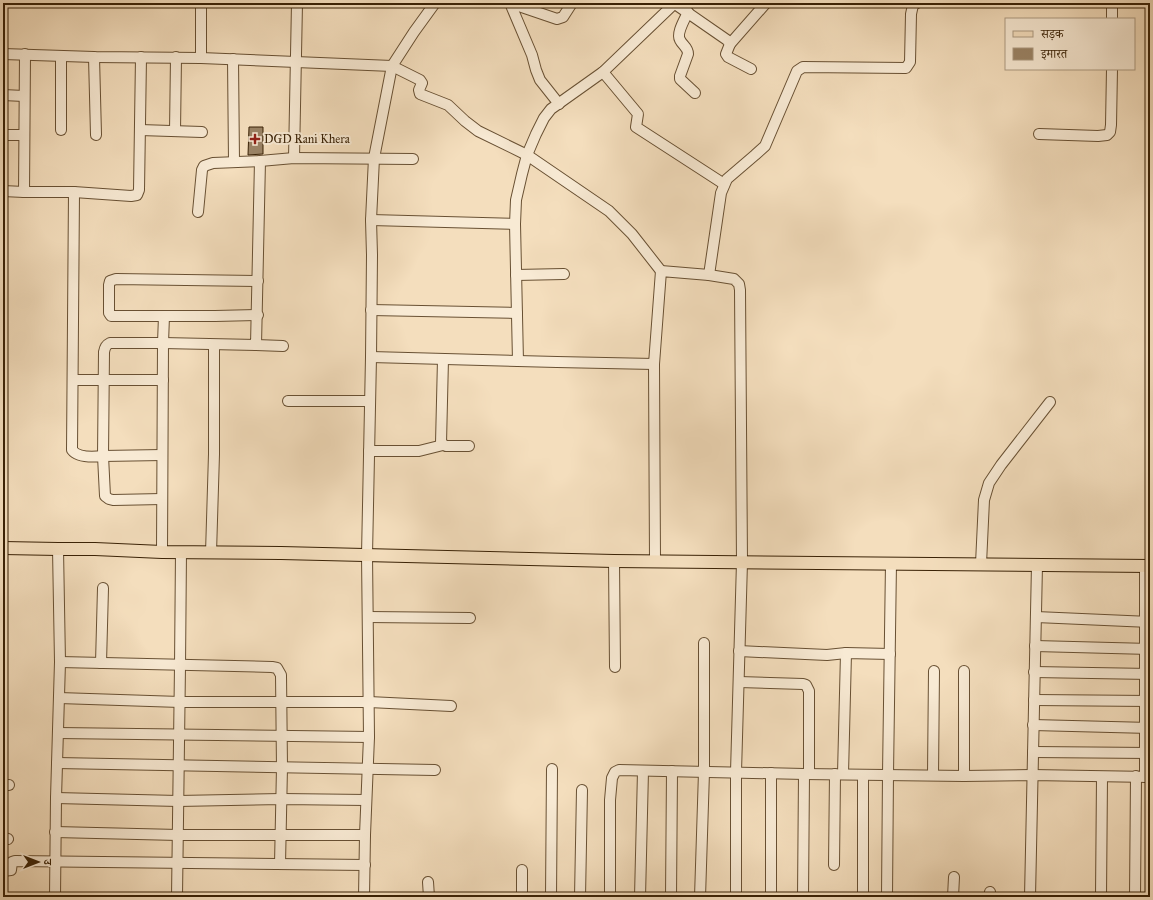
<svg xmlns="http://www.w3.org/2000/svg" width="1153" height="900" viewBox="0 0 1153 900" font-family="'IM FELL Great Primer','Noto Serif Devanagari',serif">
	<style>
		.building { fill: #9a8365; stroke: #392105 }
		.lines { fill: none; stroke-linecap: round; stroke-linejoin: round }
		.minor-casing { stroke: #685033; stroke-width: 12 }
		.major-casing { stroke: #392105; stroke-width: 14 }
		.minor { stroke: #f8ead4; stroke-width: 10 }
		.major { stroke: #f4debd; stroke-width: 12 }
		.poi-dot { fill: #8f2418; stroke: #f8ead4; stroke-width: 1.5 }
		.labels { text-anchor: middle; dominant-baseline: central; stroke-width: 4; stroke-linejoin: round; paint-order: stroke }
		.poi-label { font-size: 12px; fill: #392105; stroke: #f8ead4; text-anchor: start }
	</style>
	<rect width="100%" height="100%" fill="#f4debd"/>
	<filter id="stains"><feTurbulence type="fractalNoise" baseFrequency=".005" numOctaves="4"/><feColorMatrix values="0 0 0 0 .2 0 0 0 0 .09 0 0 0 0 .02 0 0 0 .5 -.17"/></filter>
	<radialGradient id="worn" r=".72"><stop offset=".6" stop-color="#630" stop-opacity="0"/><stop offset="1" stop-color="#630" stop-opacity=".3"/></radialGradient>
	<polygon class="building" points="249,127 263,127 263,154 248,155"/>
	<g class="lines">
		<defs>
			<g id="minor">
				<polyline points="201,3 201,58"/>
				<polyline points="510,3 532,55 536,70 540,80 559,104"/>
				<polyline points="510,3 557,19 563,17 572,3"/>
				<polyline points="675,4 727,40 730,44 726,54 728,57 751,69"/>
				<path d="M688 12C685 19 676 33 680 40 683 46 688 47 688 54L680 76V79L695 93"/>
				<polyline points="1112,19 1112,3"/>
				<polyline points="730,44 766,3"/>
				<polyline points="3,54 94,57 201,58 392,66 420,80 422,83 419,90 420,94 448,105 465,121 478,131 527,155 609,211 632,234 661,271"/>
				<polyline points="25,54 24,192 74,192 131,196 137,195 139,190 141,57"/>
				<polyline points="94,57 96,135"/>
				<polyline points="233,59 234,162"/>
				<polyline points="603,72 638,114 636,127 724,184"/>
				<polyline points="3,95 24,96"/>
				<polyline points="61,130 61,56"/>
				<polyline points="140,130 202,132"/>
				<polyline points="175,131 176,57"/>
				<polyline points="1039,134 1098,136 1107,135 1110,132 1111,125 1112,69"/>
				<polyline points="3,135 24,135"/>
				<polyline points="294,158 297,3"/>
				<polyline points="3,191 24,192"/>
				<path d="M74 192 72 450C78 458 94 457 103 456L105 496 109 499 113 500 162 499"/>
				<polyline points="198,212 202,170 204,166 213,163 260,161 294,158 413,159"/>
				<polyline points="371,220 515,224"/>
				<polyline points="516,275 564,274"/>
				<polyline points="709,275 734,279 739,284 740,290 742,562 736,772 736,897"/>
				<polyline points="371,310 517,313"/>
				<polyline points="258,315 215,316 111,316 109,313 109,285 110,281 116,279 258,281"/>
				<polyline points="256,345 283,346"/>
				<polyline points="371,357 557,362 654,364 661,271 709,275 721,193 727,179 755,155 765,146 797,71 803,67 906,68 910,62 911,14 913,5 917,3"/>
				<polyline points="443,359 441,443 446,446 469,446"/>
				<polyline points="518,361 515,224 516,200 522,174 527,155 536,134 544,118 551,109 603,72 675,3"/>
				<polyline points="654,364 655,561"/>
				<polyline points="74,380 163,380"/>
				<polyline points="288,401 370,401"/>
				<polyline points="369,451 419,451 443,445"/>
				<path d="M162 455 103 456 104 352C105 347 106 345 110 343H163L256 345 260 161"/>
				<polyline points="162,552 163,343 164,316"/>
				<polyline points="211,553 214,454 214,345"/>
				<polyline points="614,561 615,667"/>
				<polyline points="981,564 984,500 989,483 1001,465 1050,402"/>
				<polyline points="1145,566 1145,777"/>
				<polyline points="368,617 470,618"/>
				<polyline points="1036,617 1150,622"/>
				<polyline points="1035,646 1150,649"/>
				<polyline points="739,651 827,655 846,653 890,654"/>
				<polyline points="60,662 272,667 277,668 281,675 282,767 280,864"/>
				<polyline points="101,663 103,588"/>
				<polyline points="964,671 964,776"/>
				<polyline points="1034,672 1150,674"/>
				<polyline points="739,682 803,684 806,685 809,691 809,774"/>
				<polyline points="59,698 180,702 369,702 451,706"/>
				<polyline points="1034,700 1150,701"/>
				<polyline points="1033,725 1150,728"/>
				<polyline points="58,733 369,737"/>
				<polyline points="1033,752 1150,753"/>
				<polyline points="57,763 435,770"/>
				<polyline points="771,773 771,897"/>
				<polyline points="843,774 846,653"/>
				<polyline points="933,775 934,671"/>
				<polyline points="3,785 9,785"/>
				<polyline points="56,798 178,801 282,799 366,800"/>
				<polyline points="55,832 178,835 365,835"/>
				<polyline points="3,838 8,839"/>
				<polyline points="834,865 835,774"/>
				<polyline points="3,871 11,870 12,862 15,861 365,865"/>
				<polyline points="428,882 429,897"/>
				<polyline points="55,897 56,798 60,662 58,549"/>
				<polyline points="177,897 180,666 181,552"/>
				<polyline points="364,897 365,835 369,737 367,555 371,357 372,255 371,220 374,158 392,66 414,32 435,3"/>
				<polyline points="522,897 522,870"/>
				<polyline points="551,897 552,769"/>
				<polyline points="580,897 582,790"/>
				<polyline points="610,897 610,800 612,778 615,772 619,770 804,774 964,776 1032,775 1150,777"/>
				<polyline points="640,897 643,771"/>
				<polyline points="671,897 672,771"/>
				<polyline points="700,897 704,772 704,643"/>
				<polyline points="803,897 804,774"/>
				<polyline points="863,897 863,775"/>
				<polyline points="887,897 888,774 891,563"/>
				<polyline points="953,897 954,877"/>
				<polyline points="989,897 990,892"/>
				<polyline points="1030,897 1037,565"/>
				<polyline points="1101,897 1102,777"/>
				<polyline points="1135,897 1136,776"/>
			</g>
			<polyline id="major" points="3,548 58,549 95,549 162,552 281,553 614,561 1150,566"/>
		</defs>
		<use href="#minor" class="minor-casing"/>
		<use href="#major" class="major-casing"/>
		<use href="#minor" class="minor"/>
		<use href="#major" class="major"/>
	</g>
	<path class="poi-dot" d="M253 133h4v4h4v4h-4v4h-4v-4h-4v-4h4z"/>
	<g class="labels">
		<g class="poi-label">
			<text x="264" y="139">DGD Rani Khera</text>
		</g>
	</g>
	<rect width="1153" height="900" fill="none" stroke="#f4debd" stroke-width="16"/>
	<rect x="4" y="4" width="1145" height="892" fill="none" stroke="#392105" stroke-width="2"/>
	<rect x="8" y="8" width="1137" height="884" fill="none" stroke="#392105"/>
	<rect x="1005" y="18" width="130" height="52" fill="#f8ead4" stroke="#ac9a81"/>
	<rect x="1013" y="31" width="20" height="6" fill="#f4debd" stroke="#ac9a81"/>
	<text x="1041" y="38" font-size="12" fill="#392105">सड़क</text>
	<rect x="1013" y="48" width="20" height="12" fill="#9a8365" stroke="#ac9a81"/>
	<text x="1041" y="58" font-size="12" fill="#392105">इमारत</text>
	<g transform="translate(38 862) rotate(90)" stroke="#f8ead4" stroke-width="3" paint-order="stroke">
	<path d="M0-3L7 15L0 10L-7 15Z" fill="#392105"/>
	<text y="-6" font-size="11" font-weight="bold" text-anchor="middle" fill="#392105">उ</text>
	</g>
	<rect width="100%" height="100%" filter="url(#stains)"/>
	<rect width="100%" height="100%" fill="url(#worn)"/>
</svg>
